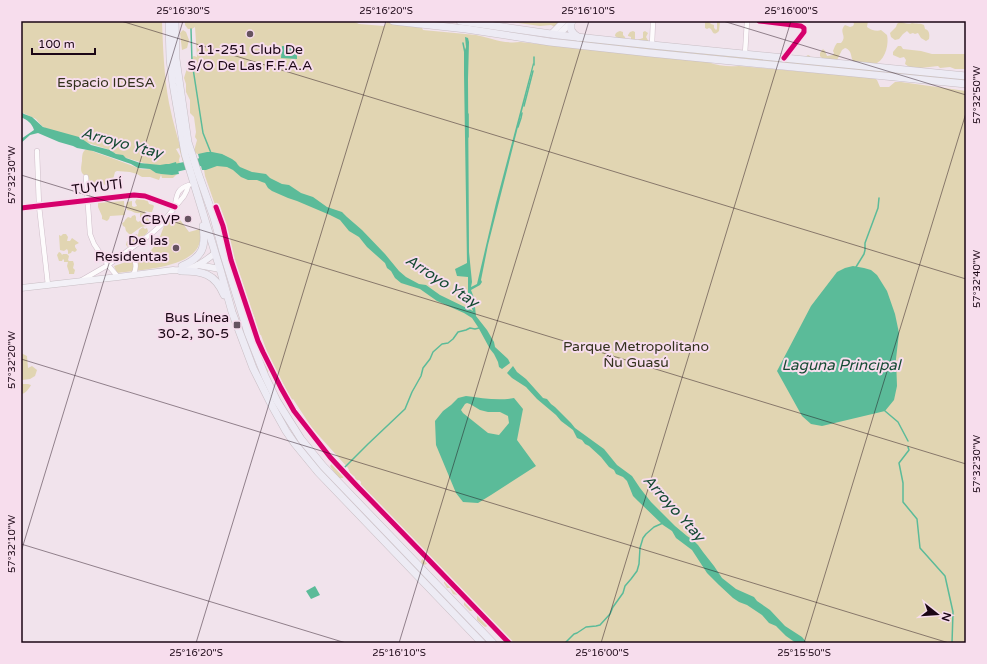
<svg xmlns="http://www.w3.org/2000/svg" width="987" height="664" viewBox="0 0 987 664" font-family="'Varela Round',sans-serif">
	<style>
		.green { fill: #e1d5b2 }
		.water { fill: #5bbb99; fill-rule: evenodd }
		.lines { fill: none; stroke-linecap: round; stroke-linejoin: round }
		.stream { stroke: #5bbb99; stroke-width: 1.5 }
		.river { stroke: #5bbb99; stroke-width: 8 }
		.minor-casing { stroke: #cfbdc9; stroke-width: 5.5 }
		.major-casing { stroke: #c8bec4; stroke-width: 7 }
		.highway-casing { stroke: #c8bec4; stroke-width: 8 }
		.minor { stroke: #fdfbfc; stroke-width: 4.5 }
		.major { stroke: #f3f1f7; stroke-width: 6 }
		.highway { stroke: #edebf4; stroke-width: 7 }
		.cycleway-casing { stroke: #f7dded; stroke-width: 8 }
		.cycleway { stroke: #d6006c; stroke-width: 5 }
		.ticks { fill: none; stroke: #1b0615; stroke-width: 1; stroke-opacity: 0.45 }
		.poi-dot { fill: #665360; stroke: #f7dded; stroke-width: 1.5 }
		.labels { text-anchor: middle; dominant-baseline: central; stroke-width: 4; stroke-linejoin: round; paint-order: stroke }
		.poi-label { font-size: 14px; fill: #1b0615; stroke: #f7dded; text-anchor: end }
		.park-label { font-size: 14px; fill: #33311c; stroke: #f7dded }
		.street-label { font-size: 14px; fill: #1b0615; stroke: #f7dded }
		.water-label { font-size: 15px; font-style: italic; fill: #154a33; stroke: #f7dded }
		.neatline { fill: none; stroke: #1b0615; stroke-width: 1.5 }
		.ticks-label { font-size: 10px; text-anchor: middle; fill: #1b0615 }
	</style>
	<rect width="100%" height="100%" fill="#f1e3ec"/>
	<g class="green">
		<path d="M21 21H162C163 48 164 76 169 103 173 124 180 145 186 166H184L179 148 176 149 180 156 179 160 181 167 178 168 177 174 173 178H162L161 175 159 180 150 177H142L137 174 130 172 117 171 115 172 112 183 107 185 100 184 94 189C89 188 91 183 89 179 81 173 80 173 82 161 82 158 82 152 85 150 89 148 96 153 100 154 113 158 125 163 138 168 142 170 145 169 150 169 154 169 158 173 161 174L157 167 120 156 107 149 48 130 42 126 36 119 21 112Z"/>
		<path d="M185 21H353L359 24 384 26 388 21C394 21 397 22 401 26L405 25 422 28 423 30 476 35C482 36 487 38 492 39 501 42 511 43 520 42L708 62C718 66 729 67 739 66L874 78 877 80 880 87H889L895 82H901L966 91V643H513L496 627V626L488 619 472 602 475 608 474 611H470L464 605V602H472L462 593H459L457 595 453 594 450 588H447L444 583V580L448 576 431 560C427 563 427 566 422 564L421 561 423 558 424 553 423 549 420 547 418 546 410 538 407 533 397 526V523L390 515 388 516 370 496 360 488 361 482 359 480 355 481 354 480 355 477 350 473 348 468 312 428 293 399 292 400 288 399 281 392 282 389 285 387 274 369 268 372C266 371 265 370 264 368 263 365 262 356 263 353L267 352 261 335 257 334 253 321 255 319 251 309 250 308C250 303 248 298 245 295 243 290 243 284 241 278H239C236 268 236 259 229 252L230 248 205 176 202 156 197 154 194 151 197 140 195 137 196 132 194 117 190 113V100L186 92V84L184 78 188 65H190L191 69H193C194 65 191 62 192 57L194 56 197 57 195 27 192 29H188L185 25Z"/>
		<polygon points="504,21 560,21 555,27 551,25 540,26"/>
		<path d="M706 21 709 22 711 24 714 25V28L716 30 717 29V22L720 21 719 31C714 36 713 33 711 29L709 28 707 29 705 28V23Z"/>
		<path d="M853 21H868L867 27C871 30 877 32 881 30L887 35C889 43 886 58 877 63 873 65 869 64 865 64 862 63 858 64 855 62 849 59 854 51 845 48L842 50 837 60C831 60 824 61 820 56V53L823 49 825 51 827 56 833 55 834 53 833 51 835 46 837 43H841C848 36 838 32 845 25L850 27 853 26 854 24Z"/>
		<path d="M900 21C904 23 908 25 912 23 916 24 921 23 924 25L925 29C929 30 930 34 929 39L926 41 921 38 918 33 915 34 913 33 910 34 907 31 903 34 899 39 895 40 891 37 890 33 896 27 897 24Z"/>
		<polygon points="183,30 186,32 189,40 187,48 182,50 180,33"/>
		<path d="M620 31 623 32V35L625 37 626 40H631V37L628 36V35L630 32 633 31 635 32V39L637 40 643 38V32L645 31 648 33 646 37 649 42 805 57 808 55 810 56 811 60 966 78V81L594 44 569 40 618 38 615 36C615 33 617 32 620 31Z"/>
		<polygon points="898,46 901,46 903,49 921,51 932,54 966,54 966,69 955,69 950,67 940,68 938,66 912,69 905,64 906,60 904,57 900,58 893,55 893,52"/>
		<path d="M138 196 147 199 149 204 153 205 154 206 152 212H149L145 211 146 215 150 222 147 226 141 227 130 235 126 231 125 227 123 226 122 223 124 222 125 220 128 217 131 218 132 216 135 215 136 217V220L138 222 140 221 142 222V218L140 217V213C134 214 132 210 127 210L126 206 127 202 132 201V206L134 207 137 206 135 202Z"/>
		<polygon points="108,199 110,202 124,201 125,215 110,216 109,219 107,221 102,219 102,216 98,207 98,200"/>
		<path d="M172 217H178L189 232 200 229C201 235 201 241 198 247 187 268 139 270 117 273L114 266 147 255 158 242 164 226Z"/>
		<path d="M143 227 145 229 147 228 148 231C147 235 143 235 141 238L139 239 136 242H134L133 245H131L129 248 126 245 127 241C131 241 132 239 132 236L136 234 138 235 139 230Z"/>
		<polygon points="63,234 66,234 68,237 67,241 70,241 72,238 79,243 75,245 75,247 77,250 75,252 72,251 71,253 68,254 68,251 67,249 64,251 60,250 59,235 61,236"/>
		<polygon points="59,252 61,253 62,255 63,254 67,254 69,256 68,260 69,261 73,261 74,264 73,268 75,270 74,274 69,274 69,272 67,266 68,262 64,262 64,260 63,259 62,261 59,261 57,255"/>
		<path d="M21 353 27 356 28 368 32 366 37 370 35 376 30 379 22 380 23 384H28L31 385C29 389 25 394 21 394Z"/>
		<polygon points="334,461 337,461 345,467 345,474 343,478 338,478 330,466 332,463"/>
		<path d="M478 613C483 613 488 619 490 623L488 626 485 627 477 620V616Z"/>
	</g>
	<g class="water">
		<polygon points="465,37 468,38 469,42 468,79 469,252 472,282 471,287 477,284 496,203 533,63 534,64 488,245 481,280 482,282 480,285 471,290 474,298 476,316 487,330 494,342 495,347 508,359 510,363 502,369 499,367 498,362 494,354 490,349 478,327 472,318 464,313 437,301 420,289 401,283 395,278 391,271 387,268 385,263 367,247 359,237 349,231 340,220 330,215 297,201 288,198 272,191 268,188 265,183 262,182 257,180 248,180 241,177 233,170 227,167 217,166 206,170 202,170 198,154 207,152 212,152 222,154 232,159 236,162 238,165 240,167 252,172 266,174 270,178 282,184 289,185 301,193 313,197 327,207 342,212 347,217 362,230 385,254 399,271 406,277 419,284 426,285 440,295 473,311 471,306 471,300 468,293 468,277 457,276 455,269 467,263 464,74 464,53 466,47"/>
		<polygon points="282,46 297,47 297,59 281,58"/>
		<path d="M21 112 24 114 32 117 43 127 79 137 91 145 110 150 116 154 123 155 126 158 140 163 160 165 166 164H169L176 162 179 174 172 175 161 174 156 173 150 169 138 168 131 164 93 151 77 148 73 146 59 142 38 133 30 135 21 143V139L34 130C32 123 27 120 21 117Z"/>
		<polygon points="853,266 864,268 871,270 877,275 887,291 895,314 899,333 896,359 897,386 894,400 885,411 822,426 811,424 802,416 777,371 811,306 837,272 845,268"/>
		<polygon points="513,366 517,372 526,379 543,398 547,399 551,404 555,407 571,423 575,428 604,449 617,465 632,476 640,488 651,502 675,526 687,536 693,540 698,545 703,552 714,566 722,578 736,589 754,597 757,601 770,610 785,626 802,637 807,643 796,643 786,636 776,626 769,623 762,615 747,605 739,602 733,598 719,585 707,573 692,550 676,538 672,531 663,525 638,501 633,496 627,481 623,477 616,474 614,470 609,467 601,457 589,446 585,444 582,440 577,438 573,430 561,421 556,415 537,399 526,387 512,378 507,373"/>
		<path d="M466 396C481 398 499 401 514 398L523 409 517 440 536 466 491 495 478 503 463 502 456 493 436 445 435 421 443 411 451 405 458 398ZM467 403 470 404 480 410 488 412H500L508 416 509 423 499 435 488 433 463 413 461 410 465 404Z"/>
		<polygon points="315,586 320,595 311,599 306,591"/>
	</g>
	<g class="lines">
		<g class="stream">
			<polyline points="191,29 192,62 203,133 211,153"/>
			<polyline points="463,43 465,53"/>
			<polyline points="534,65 534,57"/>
			<polyline points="524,106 533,71"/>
			<polyline points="468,114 468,137"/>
			<polyline points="518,127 521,118 522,113"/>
			<polyline points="856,267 864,254 865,250 865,243 878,208 879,198"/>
			<polyline points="885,411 898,422 908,441"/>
			<polyline points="908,447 909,450 899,463 903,483 903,502 917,519 920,548 945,576 953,612 952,643"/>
			<polyline points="344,468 368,444 405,409 412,392 421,376 423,368 430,359 433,352 442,344 448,343 453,339 458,332 466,330 470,328 475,329 479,328"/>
			<polyline points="565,643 574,634 577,633 586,627 596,626 600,625 610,614 613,607 623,593 625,586 631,579 637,571 639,564 640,548 643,538 646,534 654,527 663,523"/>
		</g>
		<path class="river" d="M168 169C182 168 196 162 211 160"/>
		<defs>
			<g id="minor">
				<polyline points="759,21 801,26 804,28 804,32 784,58"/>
				<polyline points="652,45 653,21"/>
				<polyline points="745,54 747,21"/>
				<polyline points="37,151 39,206 48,285"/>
				<polyline points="86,177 90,234 94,244 108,265 118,277"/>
				<path d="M175 205C177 194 177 189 189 185"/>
				<polyline points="21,208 134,195 145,196 175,207"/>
				<path d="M126 253C136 256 138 267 133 275"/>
				<polyline points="82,280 108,265 151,234 161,225 175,207 184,196 187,190 188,186"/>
			</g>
			<g id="major">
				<polyline points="551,34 564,21"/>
				<polyline points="558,35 573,21"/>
				<polyline points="198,265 220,269"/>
				<path d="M21 288 118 277 173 270C190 272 203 263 215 253"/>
			</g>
			<g id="highway">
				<polyline points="169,21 170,59 173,84 185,154 220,269 232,312 253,368 271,404 286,431 295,444 318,472 482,643"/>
				<polyline points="175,21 176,59 188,142 198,173 214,218 223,252 248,333 265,376 277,401 301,439 323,466 493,643"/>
				<polyline points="393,21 466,29 550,42 650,53 966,84"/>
				<polyline points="460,21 558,35 652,45 966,76"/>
				<polyline points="571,23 571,30 574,34 578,37"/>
				<path d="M182 266C203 257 206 247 203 226"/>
				<path d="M181 271C202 271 215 273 224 295"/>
			</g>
		</defs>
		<use href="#minor" class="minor-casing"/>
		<use href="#major" class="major-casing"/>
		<use href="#highway" class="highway-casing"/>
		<use href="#minor" class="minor"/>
		<use href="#major" class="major"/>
		<use href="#highway" class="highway"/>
		<defs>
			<g id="cycleway">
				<polyline points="759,21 801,26 804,28 804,32 784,58"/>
				<polyline points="216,207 223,226 231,260 258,341 263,352 281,388 294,411 330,457 357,486 428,559 509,643"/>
				<polyline points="21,208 134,195 145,196 175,207"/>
			</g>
		</defs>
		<use href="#cycleway" class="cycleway-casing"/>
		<use href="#cycleway" class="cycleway"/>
	</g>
	<path class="ticks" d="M121 21 966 279M723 21 966 95M21 175 966 464M21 359 949 643M21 544 346 643M21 552 183 21M196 643 386 21M399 643 589 21M601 643 791 21M804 643 966 113"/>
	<g class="poi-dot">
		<circle cx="250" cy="34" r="4"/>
		<circle cx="188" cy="219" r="4"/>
		<circle cx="176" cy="248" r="4"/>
		<rect x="233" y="321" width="8" height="8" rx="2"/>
	</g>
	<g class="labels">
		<g class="poi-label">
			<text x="250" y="49" text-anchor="middle">11-251 Club De<tspan x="250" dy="16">S/O De Las F.F.A.A</tspan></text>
			<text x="180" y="219">CBVP</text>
			<text x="168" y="240">De las<tspan x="168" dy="16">Residentas</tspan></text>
			<text x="229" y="317">Bus Línea<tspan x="229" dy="16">30-2, 30-5</tspan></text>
		</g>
		<g class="park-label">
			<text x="106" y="82">Espacio IDESA</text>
			<text x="636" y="346">Parque Metropolitano<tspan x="636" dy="16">Ñu Guasú</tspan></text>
		</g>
		<g class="street-label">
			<text transform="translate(97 187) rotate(-7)">TUYUTÍ</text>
		</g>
		<g class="water-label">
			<text transform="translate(122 143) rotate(15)">Arroyo Ytay</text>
			<text transform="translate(442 281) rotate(33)">Arroyo Ytay</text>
			<text x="841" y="365">Laguna Principal</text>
			<text transform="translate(674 508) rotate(48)">Arroyo Ytay</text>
		</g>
	</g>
	<rect width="987" height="664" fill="none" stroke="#f7dded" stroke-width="44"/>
	<g transform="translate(937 614) rotate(107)" stroke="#f7dded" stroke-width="3" paint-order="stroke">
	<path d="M0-3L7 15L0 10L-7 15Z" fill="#1b0615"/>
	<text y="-6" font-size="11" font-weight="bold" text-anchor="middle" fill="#1b0615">N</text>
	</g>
	<path d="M32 48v6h63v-6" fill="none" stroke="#1b0615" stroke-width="2"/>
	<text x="38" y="48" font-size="12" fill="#1b0615" stroke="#f7dded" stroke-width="3" paint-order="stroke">100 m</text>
	<rect x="22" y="22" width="943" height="620" class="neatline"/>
	<g class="ticks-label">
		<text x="183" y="14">25°16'30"S</text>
		<text x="386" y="14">25°16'20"S</text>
		<text x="588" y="14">25°16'10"S</text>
		<text x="791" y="14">25°16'00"S</text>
		<text transform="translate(976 95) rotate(-90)" y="4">57°32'50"W</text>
		<text transform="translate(11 175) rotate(-90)" y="4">57°32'30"W</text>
		<text transform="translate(976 279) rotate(-90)" y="4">57°32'40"W</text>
		<text transform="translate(11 360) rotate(-90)" y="4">57°32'20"W</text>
		<text transform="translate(976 464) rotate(-90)" y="4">57°32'30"W</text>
		<text transform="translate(11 544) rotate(-90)" y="4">57°32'10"W</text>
		<text x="196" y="656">25°16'20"S</text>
		<text x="399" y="656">25°16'10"S</text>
		<text x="602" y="656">25°16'00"S</text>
		<text x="804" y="656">25°15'50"S</text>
	</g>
</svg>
